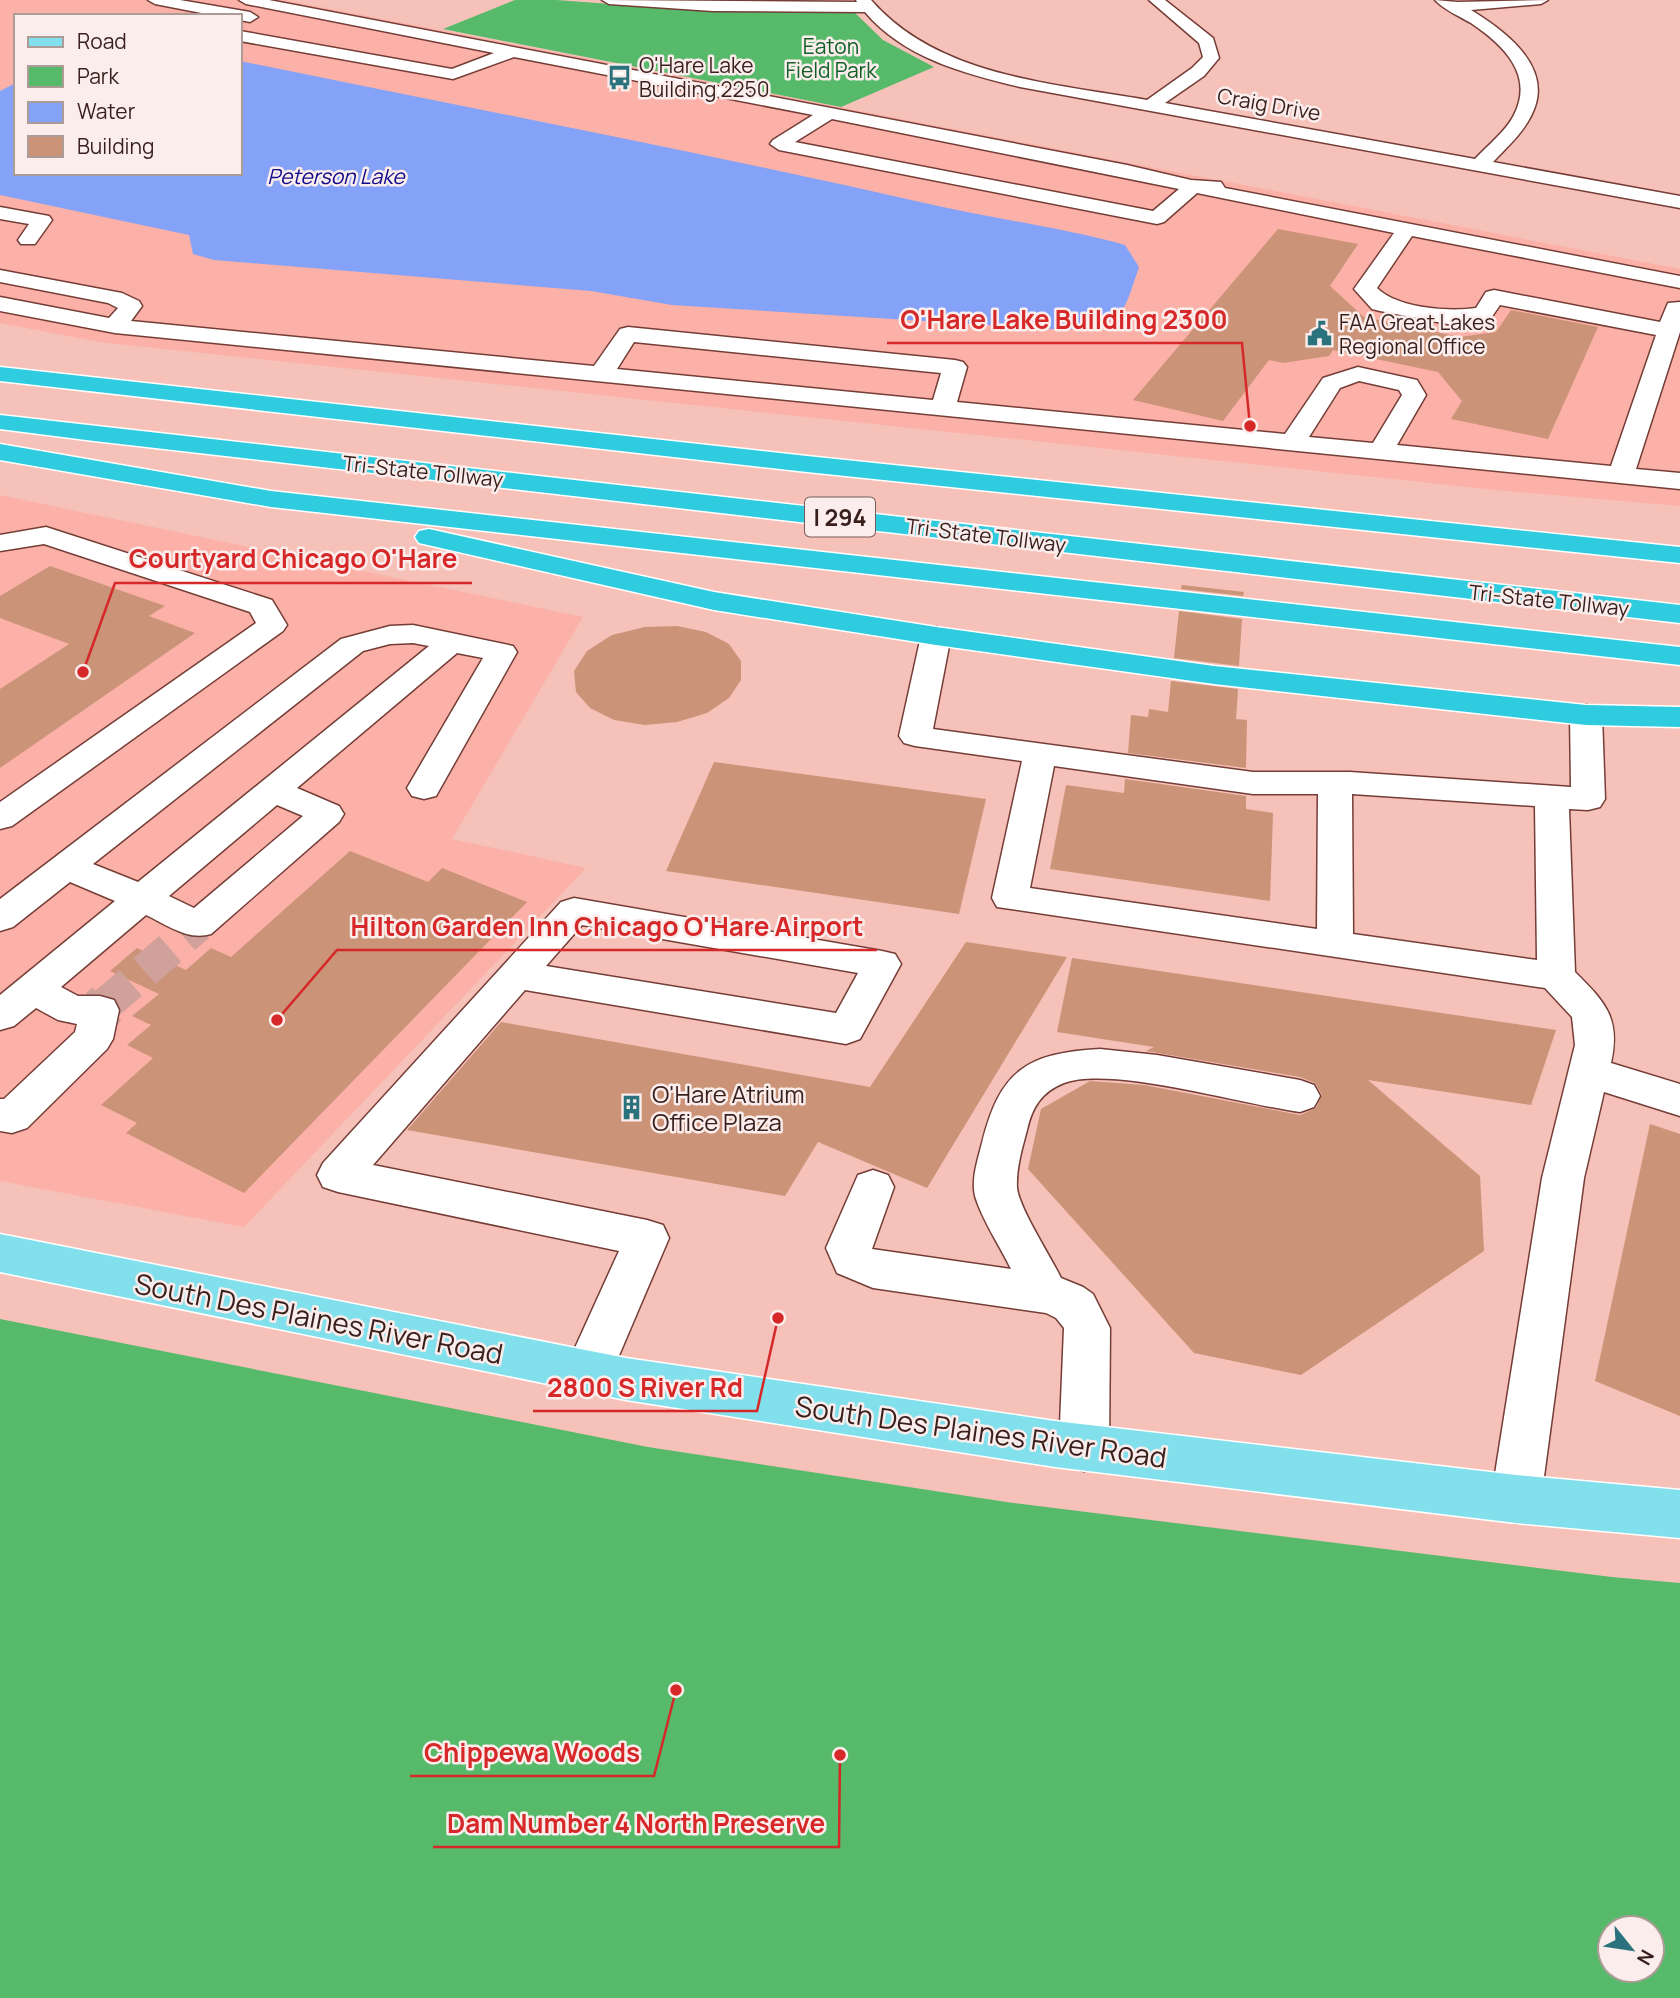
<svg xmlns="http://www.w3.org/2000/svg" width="1680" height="1998" viewBox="0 0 1680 1998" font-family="Manrope,sans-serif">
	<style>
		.built { fill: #fbb1a7; fill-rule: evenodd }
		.green { fill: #56ba6a; fill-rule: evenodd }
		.water { fill: #84a2f7 }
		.building { fill: #cb9377 }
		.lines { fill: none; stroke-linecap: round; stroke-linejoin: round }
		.minor-tunnel-far1 { stroke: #d0a19a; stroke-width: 34; stroke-dasharray: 34 18; stroke-linecap: butt }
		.minor-tunnel { stroke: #d0a19a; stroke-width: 44; stroke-dasharray: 44 22; stroke-linecap: butt }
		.minor-casing { stroke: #743d36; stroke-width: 3 }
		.major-casing { stroke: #fff; stroke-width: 3 }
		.highway-casing { stroke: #fff; stroke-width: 3 }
		.minor { fill: #fff; fill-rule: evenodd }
		.major { fill: #82e0ec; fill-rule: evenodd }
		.highway { fill: #2fcce0; fill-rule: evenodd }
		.labels { text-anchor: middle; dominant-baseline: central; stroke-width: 5; stroke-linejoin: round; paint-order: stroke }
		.far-park-label { font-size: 21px; fill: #116028; stroke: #fbedeb }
		.far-poi-label { font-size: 21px; fill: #381f1c; stroke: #fbedeb; text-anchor: start }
		.far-street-label { font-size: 21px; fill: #381f1c; stroke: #fbedeb }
		.far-water-label { font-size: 21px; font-style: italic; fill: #100b8c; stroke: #fbedeb }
		.shield { fill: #fbedeb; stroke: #725d5a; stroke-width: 2 }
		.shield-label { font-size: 23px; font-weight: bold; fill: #381f1c }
		.poi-label { font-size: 24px; fill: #381f1c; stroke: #fbedeb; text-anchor: start }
		.near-street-label { font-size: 28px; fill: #381f1c; stroke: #fbedeb }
		.leader { fill: none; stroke: #d62828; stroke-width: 2.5 }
		.callout-dot { fill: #d62828; stroke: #fbedeb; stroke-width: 2.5 }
		.callout-label { font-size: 26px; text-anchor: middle; font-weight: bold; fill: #d62828; stroke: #fbedeb; stroke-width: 5; stroke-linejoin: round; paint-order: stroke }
	</style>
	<rect width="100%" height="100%" fill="#f6c1b9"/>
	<g class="built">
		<path d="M0 0H284L1680 269V506L1506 491 99 342 0 323ZM16 16H240V173H16Z"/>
		<polygon points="0,495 583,617 452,839 586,868 244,1227 0,1181"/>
	</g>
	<g class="green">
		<polygon points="515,0 556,0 708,11 854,12 883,40 934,67 841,107 443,29"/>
		<path d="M0 1319 648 1447 1013 1503 1612 1577 1680 1583V1998H0ZM1610 1928H1652V1970H1610Z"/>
	</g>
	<path class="water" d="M240 61C470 108 700 152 929 204 994 219 1061 227 1125 245L1139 267C1121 321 1124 321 1067 330L672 305 591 291 214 260 193 254 189 235 0 195V91L16 83V173H240Z"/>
	<g class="building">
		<polygon points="1278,229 1358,244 1330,286 1364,317 1460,337 1496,332 1511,310 1598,327 1548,439 1451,419 1462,401 1438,372 1333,350 1329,356 1283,363 1269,360 1223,421 1133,400"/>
		<polygon points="50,566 165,606 149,616 195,633 0,768 0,689 69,644 0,618 0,596"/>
		<polygon points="1182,585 1244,592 1243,596 1181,589"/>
		<polygon points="1179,611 1242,619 1239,666 1174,658"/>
		<polygon points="677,626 706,632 729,644 741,661 741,680 729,698 707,713 677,722 645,725 614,720 590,708 576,692 574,671 587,651 612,635 645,627"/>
		<polygon points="1171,681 1238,689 1236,719 1247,720 1246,768 1128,753 1131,715 1148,717 1149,709 1168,712"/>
		<polygon points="714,762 986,799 959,914 666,871"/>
		<polygon points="1125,779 1246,796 1246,809 1273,813 1270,901 1050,869 1066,785 1124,793"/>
		<polygon points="350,851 428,882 442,868 527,902 244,1193 126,1133 137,1123 101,1105 153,1058 127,1045 151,1025 132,1016 159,994 110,971 137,948 186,970 211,948 231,957"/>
		<polygon points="966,942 1067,957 927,1188 818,1142 785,1196 407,1130 501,1022 870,1087"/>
		<polygon points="1072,958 1556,1030 1531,1105 1368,1080 1480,1176 1484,1251 1301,1375 1194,1353 1028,1169 1041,1109 1090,1081 1144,1085 1300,1115 1316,1108 1322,1095 1315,1083 1300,1077 1146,1051 1154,1047 1057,1032"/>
		<polygon points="1650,1124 1680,1134 1680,1416 1595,1381"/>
	</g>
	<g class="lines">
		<polyline class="minor-tunnel-far1" points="105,1005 198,925"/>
		<polyline class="minor-tunnel" points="100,1010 107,1004"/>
		<defs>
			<g id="minor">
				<polygon points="148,0 180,0 250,12 258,17 250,22 240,20 240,16 217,16 155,4"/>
				<path d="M239 0H269L1127 165 1191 180 1221 182 1225 188 1680 276V288L1412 236 1377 288C1397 308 1448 312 1476 308L1486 292 1494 290 1660 322 1668 303 1680 302V332L1636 469 1680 473V489L115 333 0 311V297L109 318 118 308 108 303 0 282V270L122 293 139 301 142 306 131 321 594 366 620 329 628 327 955 360 963 362 967 367 957 402 1285 434 1323 378 1358 367 1417 380 1426 395 1397 445 1611 466 1656 335 1500 305 1491 318 1453 325 1380 311 1372 309 1354 289 1394 233 1197 193 1164 222 1157 224 779 150 770 144 773 140 813 115 514 57 453 79 240 41V31L452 69 494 53 246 4ZM832 119 1179 189 1153 211 795 142ZM634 342 941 373 933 400 617 369ZM1359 381 1399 390 1402 395 1373 443 1309 437 1340 388Z"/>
				<path d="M602 0 857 2 856 0H871C938 77 1052 83 1147 100L1192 68 1203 57 1199 43 1149 0H1165L1213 38 1219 58 1204 76 1165 103 1475 159C1488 145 1506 131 1514 115 1535 74 1502 44 1471 23 1459 16 1444 10 1435 0L1457 2 1548 0 1541 4 1471 10C1507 32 1556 69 1531 116 1522 134 1506 148 1493 162L1680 196V208L1020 87C963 73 904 58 865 12L713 11 609 4Z"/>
				<polygon points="0,207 49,216 52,220 35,244 21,244 18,240 29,224 0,219"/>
				<polygon points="46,527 272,600 287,625 283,631 12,826 0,829 0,802 256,623 250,612 44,544 0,551 0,535"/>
				<path d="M413 625 513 646 517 652 436 796 424 799 412 796 407 788 483 658 457 653 297 788 339 806 344 814 339 822 211 934C188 941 167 925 146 915L61 987 78 996H100L114 1000 119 1010 113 1039 107 1049 27 1128 12 1133 0 1131V1099H4L75 1032 77 1024 58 1020 36 1008 14 1026 0 1030V995L115 901 70 882 13 927 0 931V899L341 639 390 626ZM413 643 429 646 138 882 93 864 363 651 390 644ZM277 805 303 816 194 908 169 896Z"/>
				<path d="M936 627 947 630 951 636 933 729 1253 772H1350L1571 787 1570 715 1575 708 1586 705 1597 708 1602 715 1605 799 1600 807 1588 810 1569 809 1575 972C1605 1002 1621 1018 1611 1063L1680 1084V1116L1604 1092 1584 1178 1541 1499 1534 1516 1516 1523 1498 1516 1491 1499 1542 1178 1575 1045 1572 1017 1545 988 997 907 992 898 1022 761 915 746 904 743 899 736 921 636 925 630ZM1054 766 1253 794H1318L1317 929 1030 888ZM1352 794 1535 806 1537 960 1353 934Z"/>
				<path d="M574 898 882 951 895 954 901 964 860 1039 846 1044 525 990 373 1165 647 1220 663 1225 669 1238 612 1372 605 1387 588 1393 571 1387 564 1372 619 1251 338 1192 323 1187 317 1175 323 1163 561 902ZM582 925 858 973 836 1013 546 966Z"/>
				<path d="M1100 1049 1157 1055 1300 1080 1314 1085 1320 1096 1314 1107 1300 1112C1245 1105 1111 1065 1064 1083 1041 1092 1032 1108 1027 1130 1022 1149 1016 1168 1017 1188 1019 1208 1051 1257 1061 1278L1083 1287 1093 1294 1110 1328 1109 1448 1101 1464 1084 1471 1067 1464 1059 1448 1064 1328 1056 1318 1046 1313 873 1288 837 1273 826 1248 858 1175 873 1170 888 1175 894 1187 872 1249 1011 1269C1000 1246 982 1220 975 1196 971 1179 978 1159 982 1143 1000 1071 1026 1053 1100 1049Z"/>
			</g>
			<polygon id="major" points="0,1234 626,1358 1055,1421 1516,1475 1680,1490 1680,1538 1516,1523 1055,1467 626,1400 0,1272"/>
			<g id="highway">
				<polygon points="0,367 807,456 1680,547 1680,563 807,472 0,381"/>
				<polygon points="0,415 1680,605 1680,623 94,441 0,429"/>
				<polygon points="0,444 271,491 1680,647 1680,665 271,507 0,460"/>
				<polygon points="429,529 714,592 936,627 1214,666 1586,705 1680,707 1680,727 1586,725 1214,684 936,645 714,610 419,543 415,537 419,531"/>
			</g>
		</defs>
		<use href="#minor" class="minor-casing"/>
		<use href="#major" class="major-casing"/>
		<use href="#highway" class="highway-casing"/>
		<use href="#minor" class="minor"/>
		<use href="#major" class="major"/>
		<use href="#highway" class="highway"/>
	</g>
	<defs>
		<symbol id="bus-bare" viewBox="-9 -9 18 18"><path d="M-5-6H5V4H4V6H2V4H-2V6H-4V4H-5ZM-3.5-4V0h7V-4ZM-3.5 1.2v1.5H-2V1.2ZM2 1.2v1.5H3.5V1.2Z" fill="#2a727c" stroke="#fbedeb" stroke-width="2.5" paint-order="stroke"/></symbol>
		<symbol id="civic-bare" viewBox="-9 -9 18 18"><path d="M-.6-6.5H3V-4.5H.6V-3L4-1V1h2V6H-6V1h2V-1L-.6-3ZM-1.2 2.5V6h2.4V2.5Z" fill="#2a727c" stroke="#fbedeb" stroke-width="2.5" paint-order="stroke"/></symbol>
		<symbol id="building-bare" viewBox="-9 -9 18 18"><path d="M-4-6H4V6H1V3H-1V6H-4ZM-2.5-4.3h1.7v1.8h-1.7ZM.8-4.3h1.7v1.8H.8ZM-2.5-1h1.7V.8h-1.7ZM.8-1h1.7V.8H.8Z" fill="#2a727c" stroke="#fbedeb" stroke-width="2.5" paint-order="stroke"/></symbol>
	</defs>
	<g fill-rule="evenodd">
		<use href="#bus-bare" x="602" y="60" width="35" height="35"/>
		<use href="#civic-bare" x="1302" y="316" width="35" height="35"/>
		<use href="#building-bare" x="614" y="1090" width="35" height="35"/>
	</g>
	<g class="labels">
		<g class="far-park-label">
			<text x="831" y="46">Eaton<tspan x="831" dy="24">Field Park</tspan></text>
		</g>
		<g class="far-poi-label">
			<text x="639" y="65">O'Hare Lake<tspan x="639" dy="24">Building 2250</tspan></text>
			<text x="1339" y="322">FAA Great Lakes<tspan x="1339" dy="24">Regional Office</tspan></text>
		</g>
		<g class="far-street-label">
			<text transform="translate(1269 104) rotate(10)">Craig Drive</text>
			<text transform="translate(423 471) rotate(6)">Tri-State Tollway</text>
			<text transform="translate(986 535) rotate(7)">Tri-State Tollway</text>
			<text transform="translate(1549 600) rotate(6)">Tri-State Tollway</text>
		</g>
		<g class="far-water-label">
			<text x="336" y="176">Peterson Lake</text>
		</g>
		<rect class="shield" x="805" y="497.5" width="70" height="39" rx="5"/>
		<g class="shield-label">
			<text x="840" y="517">I 294</text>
		</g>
		<g class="poi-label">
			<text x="652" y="1093">O'Hare Atrium<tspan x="652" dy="28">Office Plaza</tspan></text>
		</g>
		<g class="near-street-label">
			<text transform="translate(319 1318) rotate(11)">South Des Plaines River Road</text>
			<text transform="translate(981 1431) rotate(8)">South Des Plaines River Road</text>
		</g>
	</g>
	<path class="leader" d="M1250 426L1242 343H887M83 672L115 583H472M277 1020L337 950H877M778 1318L757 1411H533M676 1690L654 1776H410M840 1755L839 1847H433"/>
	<g class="callout-dot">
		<circle cx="1250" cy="426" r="7"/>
		<circle cx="83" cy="672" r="7"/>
		<circle cx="277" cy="1020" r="7"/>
		<circle cx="778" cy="1318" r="7"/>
		<circle cx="676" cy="1690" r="7"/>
		<circle cx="840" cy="1755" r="7"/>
	</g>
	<g class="callout-label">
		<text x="1064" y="329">O'Hare Lake Building 2300</text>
		<text x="293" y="568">Courtyard Chicago O'Hare</text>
		<text x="607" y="936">Hilton Garden Inn Chicago O'Hare Airport</text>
		<text x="645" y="1397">2800 S River Rd</text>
		<text x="532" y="1762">Chippewa Woods</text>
		<text x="636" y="1833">Dam Number 4 North Preserve</text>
	</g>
	<rect x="14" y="14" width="228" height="161" fill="#fbedeb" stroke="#ad9b98" stroke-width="2"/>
	<rect x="28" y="37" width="35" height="10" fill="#82e0ec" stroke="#ad9b98" stroke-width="2"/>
	<text x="77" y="49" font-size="21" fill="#381f1c">Road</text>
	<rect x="28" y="66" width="35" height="21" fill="#56ba6a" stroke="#ad9b98" stroke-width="2"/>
	<text x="77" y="84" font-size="21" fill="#381f1c">Park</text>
	<rect x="28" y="102" width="35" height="21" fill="#84a2f7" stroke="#ad9b98" stroke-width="2"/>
	<text x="77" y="119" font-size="21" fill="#381f1c">Water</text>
	<rect x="28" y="136" width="35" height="21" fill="#cb9377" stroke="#ad9b98" stroke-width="2"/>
	<text x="77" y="154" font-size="21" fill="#381f1c">Building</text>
	<g transform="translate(1631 1949) rotate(120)"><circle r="33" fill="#fbedeb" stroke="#ad9b98" stroke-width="2"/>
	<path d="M0-5L12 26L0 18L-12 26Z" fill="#2a727c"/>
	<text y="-10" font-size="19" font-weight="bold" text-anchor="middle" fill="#381f1c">N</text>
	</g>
</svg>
